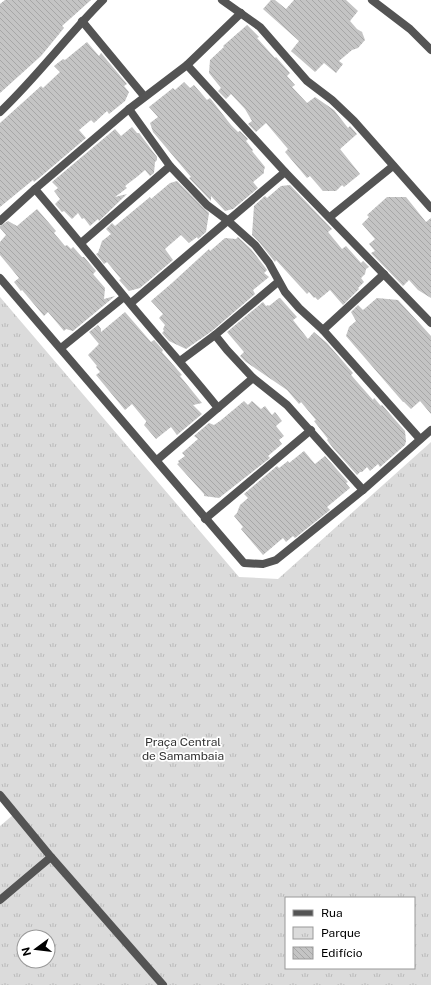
<svg xmlns="http://www.w3.org/2000/svg" width="431" height="985" viewBox="0 0 431 985" font-family="'Public Sans',sans-serif">
	<style>
		.park { fill: url(#park-tufts); fill-rule: evenodd }
		.building { fill: url(#building-back-hatch) }
		.lines { fill: none; stroke-linecap: round; stroke-linejoin: round }
		.minor { stroke: #545454; stroke-width: 8 }
		.tertiary { stroke: #545454; stroke-width: 8 }
		.labels { text-anchor: middle; dominant-baseline: central; stroke-width: 3.5; stroke-linejoin: round; paint-order: stroke }
		.park-label { font-size: 12px; fill: #323232; stroke: #fff }
	</style>
	<defs>
		<pattern id="park-tufts" width="24" height="20" patternUnits="userSpaceOnUse"><rect width="24" height="20" fill="#dbdbdb"/><path d="M3 7l-1-3M5 7V3M7 7l1-3M15 17l-1-3M17 17v-4M19 17l1-3" fill="none" stroke="#bababa"/></pattern>
		<pattern id="building-back-hatch" width="6" height="6" patternUnits="userSpaceOnUse"><rect width="6" height="6" fill="#c4c4c4"/><path d="M-1 5l2 2M0 0l6 6M5-1l2 2" fill="none" stroke="#a7a7a7"/></pattern>
	</defs>
	<rect width="100%" height="100%" fill="#fff"/>
	<path class="park" d="M0 297 239 577 278 579 431 442V985H0V826L13 815 0 799ZM286 898H414V968H286ZM24 937H48V961H24Z"/>
	<g class="building">
		<polygon points="5,0 91,0 62,26 64,28 41,56 0,93 0,4"/>
		<polygon points="271,0 275,0 286,9 294,0 346,0 358,11 350,21 357,29 362,32 365,40 358,48 352,50 339,61 343,64 336,73 324,63 315,72 291,51 299,41 263,9"/>
		<polygon points="247,25 259,37 257,38 275,58 276,57 290,73 287,76 295,85 292,87 307,103 315,97 334,110 348,128 350,126 357,134 340,149 360,174 344,187 342,185 336,191 323,191 310,176 307,178 285,152 288,149 266,123 256,132 248,124 252,121 245,109 231,94 226,99 218,91 221,88 209,73 210,60 224,47 223,46"/>
		<polygon points="87,42 99,56 101,53 127,84 124,86 129,92 125,101 109,114 107,111 94,123 91,120 79,130 86,138 39,178 34,182 33,180 0,207 0,123 41,86 43,88 60,72 54,66 63,59 65,60"/>
		<polygon points="184,82 190,88 194,85 207,100 210,98 231,125 238,132 240,131 248,139 246,141 253,150 252,151 265,167 264,170 264,173 253,182 258,188 233,209 225,211 211,196 211,201 189,178 191,177 153,132 150,123 158,117 149,107 173,88 175,90"/>
		<polygon points="132,127 137,133 139,133 157,157 157,160 155,162 154,173 150,176 145,170 138,176 125,186 127,188 115,197 127,194 99,221 98,219 90,226 84,218 82,219 78,213 72,219 64,211 62,212 55,204 60,199 54,191 58,188 52,182 115,129 121,136"/>
		<polygon points="177,181 209,213 206,232 198,239 197,237 189,243 181,235 165,249 173,260 140,288 129,291 119,280 121,279 107,262 104,264 96,254 98,253 102,241 111,234 106,229 112,223 115,226 150,197 151,199 170,183"/>
		<polygon points="290,185 332,229 328,232 342,249 346,246 361,263 363,261 369,267 366,269 365,274 361,278 364,282 358,288 359,289 343,305 330,290 318,300 315,297 314,298 309,292 307,294 276,260 275,262 259,242 252,235 254,206 265,196 267,198 281,186"/>
		<polygon points="387,197 406,197 426,222 431,218 431,298 418,290 409,280 403,286 371,253 375,251 369,244 375,239 362,224 369,217 367,215"/>
		<polygon points="37,209 56,231 54,233 65,246 67,245 71,249 73,247 82,257 84,257 96,271 93,274 105,288 104,299 115,296 73,331 66,329 64,331 48,312 44,316 22,290 21,291 14,282 19,278 0,255 0,242 6,235 0,228 0,226 8,221 17,226"/>
		<polygon points="238,237 251,249 264,266 267,270 264,273 269,277 253,290 255,294 212,331 186,349 169,341 162,333 164,331 163,329 165,325 159,318 163,314 151,301 172,283 209,249 210,251 225,238 236,239"/>
		<polygon points="279,298 280,298 297,317 293,320 308,339 314,332 327,343 353,373 351,375 373,400 374,398 381,406 382,405 405,431 406,441 405,445 380,467 378,464 370,471 367,467 362,472 360,472 357,475 333,448 327,440 328,439 314,421 316,420 301,402 299,404 287,390 246,362 240,356 244,352 227,332 263,302 266,306 268,305 269,306"/>
		<polygon points="377,298 398,300 431,336 431,414 420,401 411,409 404,402 403,402 346,336 349,327 356,321 351,312 358,305 363,310"/>
		<polygon points="125,312 151,342 154,340 163,350 162,352 182,375 180,376 202,403 193,405 202,414 177,435 171,427 156,439 144,425 146,422 146,421 132,404 125,410 96,375 100,372 96,367 97,366 88,355 99,344 89,332 98,325 101,329 101,332"/>
		<polygon points="244,401 248,405 252,401 261,409 265,406 272,415 275,412 282,421 276,426 284,436 279,440 282,444 268,456 270,458 219,498 204,496 204,494 177,464 179,463 178,461 185,456 182,453 198,439 194,436 209,423 214,425 220,421"/>
		<polygon points="304,451 315,464 325,456 348,482 346,483 350,488 327,507 330,510 295,538 293,536 286,542 283,538 263,555 241,529 243,527 234,516 237,513 240,505 248,498 244,494 277,466 279,468 288,461 289,463"/>
	</g>
	<g class="lines">
		<g class="minor">
			<polyline points="222,0 260,27 307,81 332,100 354,121 431,208"/>
			<polyline points="372,0 410,29 431,50"/>
			<polyline points="82,21 144,96"/>
			<polyline points="187,65 285,172 431,323"/>
			<polyline points="129,109 170,166 207,205 227,220 255,245 269,263 285,292 299,308 323,330 420,439"/>
			<path d="M0 112C37 77 67 36 103 0"/>
			<path d="M35 189C65 224 94 260 123 295 154 333 187 369 218 408"/>
			<polyline points="330,217 393,166"/>
			<polyline points="0,221 35,189 129,109 187,65 241,13"/>
			<polyline points="81,243 170,166"/>
			<polyline points="0,278 244,563 263,564 276,560 363,490 431,430"/>
			<polyline points="131,303 285,172"/>
			<polyline points="323,330 384,274"/>
			<polyline points="215,335 227,350 253,378 287,405 363,490"/>
			<polyline points="61,348 124,297"/>
			<polyline points="180,361 215,335 278,282"/>
			<polyline points="157,460 253,378"/>
			<polyline points="205,519 311,430"/>
			<polyline points="0,900 51,857"/>
		</g>
		<polyline class="tertiary" points="0,795 51,857 163,985"/>
	</g>
	<g class="labels">
		<g class="park-label">
			<text x="183" y="742">Praça Central<tspan x="183" dy="14">de Samambaia</tspan></text>
		</g>
	</g>
	<rect x="285" y="897" width="130" height="72" fill="#ffffff" stroke="#999999"/>
	<rect x="293" y="910" width="20" height="6" fill="#545454" stroke="#999999"/>
	<text x="321" y="917" font-size="12" fill="#000000">Rua</text>
	<rect x="293" y="927" width="20" height="12" fill="url(#park-tufts)" stroke="#999999"/>
	<text x="321" y="937" font-size="12" fill="#000000">Parque</text>
	<rect x="293" y="947" width="20" height="12" fill="url(#building-back-hatch)" stroke="#999999"/>
	<text x="321" y="957" font-size="12" fill="#000000">Edifício</text>
	<g transform="translate(36 949) rotate(255)"><circle r="19" fill="#ffffff" stroke="#999999"/>
	<path d="M0-3L7 15L0 10L-7 15Z" fill="#000000"/>
	<text y="-6" font-size="11" font-weight="bold" text-anchor="middle" fill="#000000">N</text>
	</g>
</svg>
